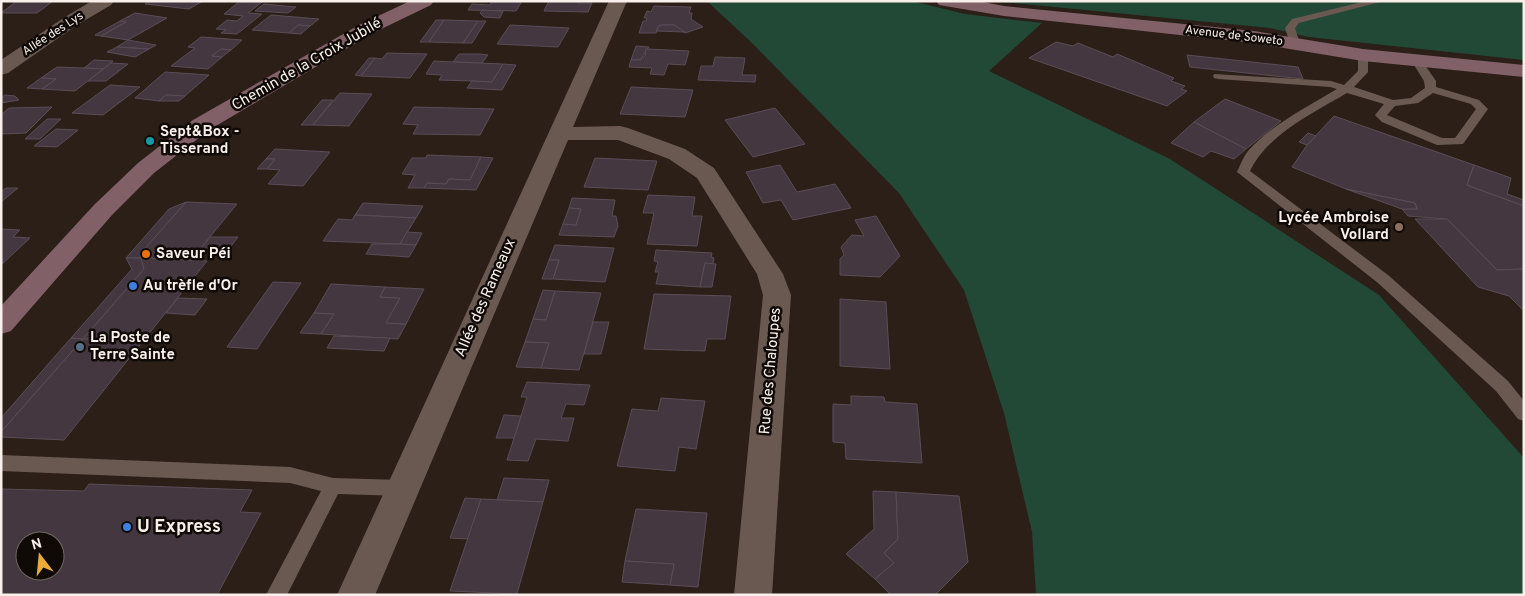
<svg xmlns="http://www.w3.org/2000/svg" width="1525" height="596" viewBox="0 0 1525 596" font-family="Overpass,sans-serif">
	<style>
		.green { fill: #224836 }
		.building { fill: #443740; stroke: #5b4d56; fill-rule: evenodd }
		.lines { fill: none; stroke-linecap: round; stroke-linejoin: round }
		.lane { fill: #695951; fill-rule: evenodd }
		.street { fill: #695951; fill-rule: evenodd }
		.secondary { fill: #816167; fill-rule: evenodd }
		.culture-dot { fill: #0f9aa8; stroke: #100a07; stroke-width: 2 }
		.education-dot { fill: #8d6e63; stroke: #100a07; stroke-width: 2 }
		.food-dot { fill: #e8710a; stroke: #100a07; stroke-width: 2 }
		.shop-dot { fill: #3f7fe0; stroke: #100a07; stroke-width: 2 }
		.service-dot { fill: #5c6f8a; stroke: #100a07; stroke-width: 2 }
		.labels { text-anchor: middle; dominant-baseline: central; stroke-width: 5; stroke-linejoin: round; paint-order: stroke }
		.far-street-label { font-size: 12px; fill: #f9f0eb; stroke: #100a07 }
		.street-label { font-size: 15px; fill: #f9f0eb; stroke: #100a07 }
		.poi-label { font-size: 15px; font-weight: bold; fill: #f9f0eb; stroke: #100a07; text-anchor: start }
		.near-poi-label { font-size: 18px; font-weight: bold; fill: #f9f0eb; stroke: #100a07; text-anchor: start }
	</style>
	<rect width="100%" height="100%" fill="#2c1f18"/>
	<g class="green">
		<polygon points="707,1 912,1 965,14 1042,23 989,71 1170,159 1379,295 1524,458 1524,595 1036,595 1032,532 1004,413 964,290 899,193 752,43"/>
		<polygon points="992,1 1524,1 1524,60 1309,37 1270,28"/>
	</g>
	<g class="building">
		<polygon points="17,1 53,1 37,13 1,13"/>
		<polygon points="150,1 203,1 189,9 145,4"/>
		<polygon points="240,1 262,2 248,13 262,14 237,34 221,33 226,30 216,29 227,20 237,21 243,16 224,14"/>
		<polygon points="492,1 522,1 516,11 468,10 472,4 490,5"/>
		<polygon points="549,1 579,1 578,3 592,3 588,12 544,11"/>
		<polygon points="264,4 296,7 288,13 255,11"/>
		<polygon points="654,6 691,7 689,13 692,13 691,19 703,27 685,33 674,25 661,25 658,26 656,33 639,33 643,21 646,21 647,18 644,18 647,11 651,12"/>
		<polygon points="482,10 503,11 500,18 484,17 480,13"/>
		<polygon points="135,13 167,18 128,40 101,36 126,22 120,21"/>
		<polygon points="271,15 319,19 310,26 298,25 289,33 252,30"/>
		<polygon points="436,20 444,20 429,42 420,42"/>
		<polygon points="444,20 478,21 463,43 429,42"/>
		<polygon points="120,21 126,22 101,36 95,35"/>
		<polygon points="478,21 486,21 472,43 463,43"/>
		<polygon points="298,25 310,26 301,34 289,33"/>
		<polygon points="510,25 569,28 558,47 497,44"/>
		<polygon points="661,25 674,25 685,32 656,31"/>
		<polygon points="201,37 242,40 231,50 221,49 212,56 222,57 208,69 171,66 195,48 188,47"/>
		<polygon points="128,40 156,45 149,49 117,47"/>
		<polygon points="1056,42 1073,46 1078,43 1113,57 1117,54 1174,78 1171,81 1185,86 1181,89 1187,91 1167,106 1029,58"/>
		<polygon points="636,46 649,47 640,60 631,60"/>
		<polygon points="117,47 149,49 135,57 107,52"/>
		<polygon points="221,49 231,50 222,57 212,56"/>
		<polygon points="646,49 648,49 689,51 685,65 668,64 664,75 650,74 652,68 629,67 631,60 640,60 645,56"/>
		<polygon points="387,53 427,54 410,78 361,76 375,58 382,59"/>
		<polygon points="459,54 480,54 488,55 482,63 453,62"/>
		<polygon points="1187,55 1298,67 1303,79 1190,67"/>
		<polygon points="715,57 745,58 742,75 756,75 755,82 698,80 701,66 713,66"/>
		<polygon points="369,58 375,58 361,76 355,75"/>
		<polygon points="94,60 113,61 103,69 84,68"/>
		<polygon points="434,61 453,62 503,64 492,82 472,81 439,80 442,75 426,74"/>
		<polygon points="111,63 128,64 106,81 88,81"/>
		<polygon points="503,64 516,65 502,90 467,88 472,81 492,82"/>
		<polygon points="57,67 84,68 103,69 75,91 42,89 56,79 41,78"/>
		<polygon points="165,72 209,75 185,96 166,95 159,101 135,98"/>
		<polygon points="41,78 56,79 42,89 27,88"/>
		<polygon points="110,85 140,87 103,115 72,113"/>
		<polygon points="631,87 693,90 685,117 620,114"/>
		<polygon points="340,93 372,94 349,126 313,125"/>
		<polygon points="5,95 15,96 19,100 1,103 1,98"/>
		<polygon points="166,95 185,96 179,101 159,101"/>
		<polygon points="1225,99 1281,121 1246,149 1194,122"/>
		<polygon points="322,100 333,100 313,125 301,125"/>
		<polygon points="52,107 26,133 1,134 1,115 9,108"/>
		<polygon points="414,107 494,109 480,135 413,134 418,125 403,124"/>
		<polygon points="775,108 805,144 753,157 725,120"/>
		<polygon points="1334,116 1474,165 1467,185 1524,206 1524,269 1497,270 1447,219 1408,216 1402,209 1417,209 1415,203 1346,189 1292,167 1307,145"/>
		<polygon points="47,119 61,119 40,139 25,139"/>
		<polygon points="1194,122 1246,149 1234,159 1211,151 1203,157 1171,143"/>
		<polygon points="56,129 78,130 57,147 34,146"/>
		<polygon points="1308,133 1316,136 1307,145 1299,142"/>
		<polygon points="275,149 330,152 303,186 268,184 280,170 267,169 275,159 266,159"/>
		<polygon points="427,155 481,157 470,180 449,179 446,184 427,183 424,188 408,188 415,175 402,174 412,158 426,158"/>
		<polygon points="481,157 493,158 476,190 424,188 427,183 446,184 449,179 470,180"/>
		<polygon points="595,158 657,161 648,190 584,187"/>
		<polygon points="266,159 275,159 267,169 257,169"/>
		<polygon points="780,165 797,192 835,184 851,208 793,220 781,200 763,203 746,172"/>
		<polygon points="1474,165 1511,178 1507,194 1524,200 1524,206 1467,185"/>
		<polygon points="6,188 18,188 1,202 1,192"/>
		<polygon points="1346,189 1415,203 1417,209 1402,209"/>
		<polygon points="648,195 695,197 692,216 702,216 697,246 647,244 654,213 643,213"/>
		<polygon points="572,198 615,200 612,216 616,216 618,226 614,237 559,235 563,224 576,225 581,209 569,208"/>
		<polygon points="186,202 237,204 191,260 141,258 140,254"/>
		<polygon points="186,202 140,254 141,258 126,258 169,209"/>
		<polygon points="363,203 423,206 416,218 355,215"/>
		<polygon points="569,208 581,209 576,225 563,224"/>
		<polygon points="355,215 416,218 400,244 323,241 338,219 352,220"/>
		<polygon points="876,216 900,256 880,277 840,275 840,259 844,255 841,247 852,235 864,236 855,220"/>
		<polygon points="1415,219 1447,219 1497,270 1524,269 1524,311 1509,296 1478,287"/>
		<polygon points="1,229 20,230 13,237 30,238 1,265"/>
		<polygon points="407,232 422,233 416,245 400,244"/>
		<polygon points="210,237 238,237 229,249 201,248"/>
		<polygon points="372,244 400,244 416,245 409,257 366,254"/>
		<polygon points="555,245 614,248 605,282 553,279 559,260 549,260"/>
		<polygon points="656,250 712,253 711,257 714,258 713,264 705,263 700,287 656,284 659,272 655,272 658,262 654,261"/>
		<polygon points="126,258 141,258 144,269 83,339 71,338 132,269"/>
		<polygon points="141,258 207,261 143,341 83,339 144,269"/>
		<polygon points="549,260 559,260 553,279 542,279"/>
		<polygon points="705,263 716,264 712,287 700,287"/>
		<polygon points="273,282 301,283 257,349 227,347"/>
		<polygon points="331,284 385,287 380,297 400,298 386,323 406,324 398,339 321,334 334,314 314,313"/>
		<polygon points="385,287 424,289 406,324 386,323 400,298 380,297"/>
		<polygon points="543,290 555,291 546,320 533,319"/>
		<polygon points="555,291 601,293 579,370 541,368 549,343 525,342 533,319 546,320"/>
		<polygon points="654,294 731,296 725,339 707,339 705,351 644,349"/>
		<polygon points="178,298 207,299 195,315 166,313"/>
		<polygon points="840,299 886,302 890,369 840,366"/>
		<polygon points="314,313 334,314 321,334 300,333"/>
		<polygon points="593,322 609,322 601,354 584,354"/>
		<polygon points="334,336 390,338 384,351 327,348"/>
		<polygon points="71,338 83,339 1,432 1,418"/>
		<polygon points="83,339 143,341 64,440 1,437 1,432"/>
		<polygon points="525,342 549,343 541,368 516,367"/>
		<polygon points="527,382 590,385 584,405 566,404 561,418 574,418 568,441 536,439 528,461 507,460 527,397 521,397"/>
		<polygon points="851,396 884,397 885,402 917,404 922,463 846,459 845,443 833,442 833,404 851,405"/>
		<polygon points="661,398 705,401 696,449 679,447 675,471 617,466 632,409 658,411"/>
		<polygon points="504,415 521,416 514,438 496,438"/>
		<polygon points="504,478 549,480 543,502 497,500"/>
		<path d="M89 484 252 490 240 512 261 513 217 595H1V489L84 491ZM25 541H55V571H25Z"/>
		<polygon points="873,491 896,492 898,539 884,553 894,563 875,579 846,554 874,529"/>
		<polygon points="896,492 959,496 968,562 935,595 891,595 875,579 894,563 884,553 898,539"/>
		<polygon points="465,498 481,499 469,539 450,538"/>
		<polygon points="481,499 543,502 517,594 450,591"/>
		<polygon points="636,509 707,513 698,587 670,585 674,564 625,561"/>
		<polygon points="625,561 674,564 670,585 622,582"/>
	</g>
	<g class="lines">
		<g class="lane">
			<polygon points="1366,1 1384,1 1299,23 1295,28 1300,44 1295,47 1290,44 1285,28 1292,19"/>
			<path d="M1363 52 1368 55V72L1354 87 1393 100 1411 98 1425 88 1424 81 1411 60 1416 57 1420 58 1436 81V87L1479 100 1488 109 1463 144 1437 145 1382 122 1375 115 1384 104 1347 93C1313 113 1268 134 1250 171L1388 275 1508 381 1524 401V421L1518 419 1496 391 1378 283 1237 172C1240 166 1243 157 1248 151 1271 125 1307 107 1337 89L1330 87 1218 79 1214 78 1213 76 1214 74 1331 81 1344 85 1358 71V55ZM1433 93 1471 104 1476 109 1455 138H1442L1387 115 1395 106 1418 103Z"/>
			<polygon points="1,455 290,467 333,478 402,480 409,482 411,488 409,494 402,496 338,494 287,595 266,595 321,491 290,483 1,471"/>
		</g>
		<g class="street">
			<polygon points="92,1 114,1 111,5 77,25 8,73 1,75 1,60 65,17"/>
			<polygon points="609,1 627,1 573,127 620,126 628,128 685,149 714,168 783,274 791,295 772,595 734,595 763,295 757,274 697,178 669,159 618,140 568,140 375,595 337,595"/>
		</g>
		<g class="secondary">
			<polygon points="410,1 434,1 431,5 373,33 209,130 154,173 112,215 11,331 1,334 1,306 94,205 138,163 193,120 359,25"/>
			<polygon points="936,1 978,1 1004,6 1254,31 1363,49 1524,65 1524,77 1363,61 1254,43 1004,16 945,6 939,5"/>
		</g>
	</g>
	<circle class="culture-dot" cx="150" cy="141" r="5"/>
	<circle class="education-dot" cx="1399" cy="227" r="5"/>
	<circle class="food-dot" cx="146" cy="254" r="5"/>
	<g class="shop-dot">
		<circle cx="133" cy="286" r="5"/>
		<circle cx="127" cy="527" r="5"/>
	</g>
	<circle class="service-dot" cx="80" cy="347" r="5"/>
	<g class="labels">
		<g class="far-street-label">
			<text transform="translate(53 34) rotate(-33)">Allée des Lys</text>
			<text transform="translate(1234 36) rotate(7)">Avenue de Soweto</text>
		</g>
		<g class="street-label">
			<text transform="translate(307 65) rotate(-30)">Chemin de la Croix Jubilé</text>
			<text transform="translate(486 298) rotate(-66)">Allée des Rameaux</text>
			<text transform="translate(771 371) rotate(-85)">Rue des Chaloupes</text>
		</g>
		<g class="poi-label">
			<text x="160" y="132">Sept&amp;Box -<tspan x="160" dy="17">Tisserand</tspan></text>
			<text x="1389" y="218" text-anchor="end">Lycée Ambroise<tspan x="1389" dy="17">Vollard</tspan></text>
			<text x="156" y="254">Saveur Péi</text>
			<text x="143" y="286">Au trèfle d'Or</text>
			<text x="90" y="338">La Poste de<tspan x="90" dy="17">Terre Sainte</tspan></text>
		</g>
		<g class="near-poi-label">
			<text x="137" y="527">U Express</text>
		</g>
	</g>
	<rect width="1525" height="596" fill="none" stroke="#f9f0eb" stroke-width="5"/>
	<g transform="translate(40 556) rotate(344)"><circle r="24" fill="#100a07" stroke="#6d6662"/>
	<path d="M0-4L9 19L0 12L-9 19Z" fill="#e8ab37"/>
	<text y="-8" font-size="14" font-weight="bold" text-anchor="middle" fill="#f9f0eb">N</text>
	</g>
</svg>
